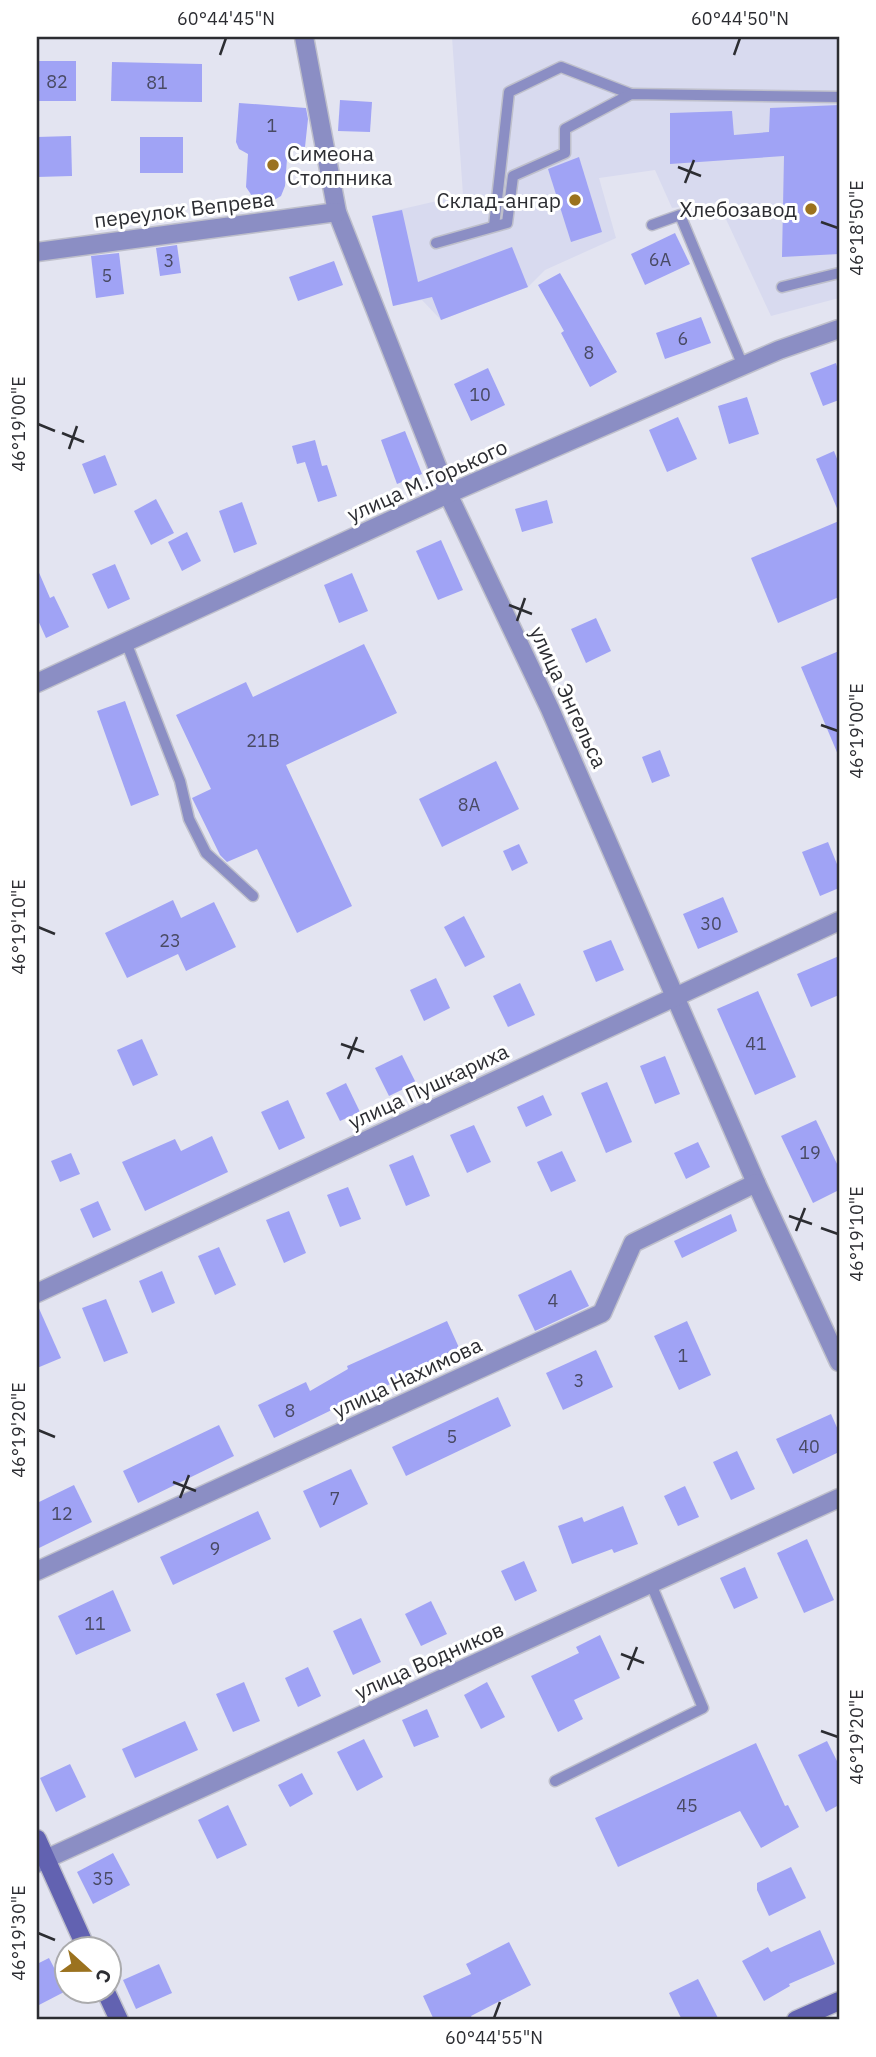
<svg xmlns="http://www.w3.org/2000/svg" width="876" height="2057" viewBox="0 0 876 2057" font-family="'IBM Plex Sans',sans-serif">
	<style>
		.built { fill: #d8daef }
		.building { fill: #a0a3f5 }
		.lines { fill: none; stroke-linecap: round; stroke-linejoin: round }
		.lane-casing { stroke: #bebfcb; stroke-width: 13 }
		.street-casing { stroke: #bebfcb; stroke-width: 21 }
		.secondary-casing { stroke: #bebfcb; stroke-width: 21 }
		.lane { stroke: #8b8ec4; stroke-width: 10 }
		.street { stroke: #8b8ec4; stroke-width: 18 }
		.secondary { stroke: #6262b1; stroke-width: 18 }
		.ticks { fill: none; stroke: #2c2d32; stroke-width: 2.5 }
		.poi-dot { fill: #9b721f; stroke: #fff; stroke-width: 2.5 }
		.labels { text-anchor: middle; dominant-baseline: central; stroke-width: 6; stroke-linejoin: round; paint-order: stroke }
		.number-label { font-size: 18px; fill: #494a63 }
		.poi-label { font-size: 21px; fill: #2c2d32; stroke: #fff; text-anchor: end }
		.street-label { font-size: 21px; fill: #2c2d32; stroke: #fff }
		.neatline { fill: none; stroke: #2c2d32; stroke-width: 2.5 }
		.ticks-label { font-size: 18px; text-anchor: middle; fill: #2c2d32 }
	</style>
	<rect width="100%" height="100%" fill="#e3e4f1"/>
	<polygon class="built" points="452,37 839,37 839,298 771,316 718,202 672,208 655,170 599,178 616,238 545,270 528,287 441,320 422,300 393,306 372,216 463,195"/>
	<g class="building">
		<rect x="37" y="61" width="39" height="40"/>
		<polygon points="112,62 202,64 202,102 111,101"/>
		<polygon points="340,100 372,102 370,132 338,131"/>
		<polygon points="239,103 306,108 308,119 305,147 288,145 285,186 281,196 269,203 254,199 246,187 248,154 239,149 236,142"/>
		<polygon points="839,105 839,254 782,257 784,156 670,164 670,113 732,111 734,135 769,132 770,108"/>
		<polygon points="71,136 72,176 37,177 37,137"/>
		<rect x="140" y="137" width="43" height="36"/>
		<polygon points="579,157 602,232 571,242 548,169"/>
		<polygon points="402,210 418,282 512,247 528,287 441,320 432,297 393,306 372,216"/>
		<polygon points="675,233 690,264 645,285 631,254"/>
		<polygon points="177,245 181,273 160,276 156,248"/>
		<polygon points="119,253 124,294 96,298 91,256"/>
		<polygon points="334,261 343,285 298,301 289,277"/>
		<polygon points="560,273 617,372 590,387 561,333 564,331 538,285"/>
		<polygon points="701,317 711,343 665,359 656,333"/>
		<polygon points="836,363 839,373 839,400 823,406 810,373"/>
		<polygon points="488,368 505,405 471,421 454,384"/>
		<polygon points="747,397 759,434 729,444 718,406"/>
		<polygon points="678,417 697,459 667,472 649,430"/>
		<polygon points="405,431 422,474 397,484 381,440"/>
		<polygon points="315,440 322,466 327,465 337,496 318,502 305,462 297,464 292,446"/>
		<polygon points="834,451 839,464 839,513 816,459"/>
		<polygon points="105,455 117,485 94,494 82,464"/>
		<polygon points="156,499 174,533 151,545 134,511"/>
		<polygon points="547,500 553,523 522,532 515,509"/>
		<polygon points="242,502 257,544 234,553 219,511"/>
		<polygon points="839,521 839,597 778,623 751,558"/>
		<polygon points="187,532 201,561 182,571 168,542"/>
		<polygon points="441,540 463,590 438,600 416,551"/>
		<polygon points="115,564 130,599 108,609 92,574"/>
		<polygon points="37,568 50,598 54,596 69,627 46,638 37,618"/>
		<polygon points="352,573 368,611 339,623 324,585"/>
		<polygon points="596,618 611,651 586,663 571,629"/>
		<polygon points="364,644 397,713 286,765 352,906 297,933 257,849 227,862 220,855 192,798 211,789 176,715 246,682 253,697"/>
		<polygon points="839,651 839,757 801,667"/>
		<polygon points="125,701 159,795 131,806 97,711"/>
		<polygon points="660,750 670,776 652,783 642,757"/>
		<polygon points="496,761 519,809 442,847 419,799"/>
		<polygon points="828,842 839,869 839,888 820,896 802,852"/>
		<polygon points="519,844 528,863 512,871 503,851"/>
		<polygon points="723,897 738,932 698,949 683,914"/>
		<polygon points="173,900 181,918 214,902 236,947 186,971 178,954 127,978 105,933"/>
		<polygon points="464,916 485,957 465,967 444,927"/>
		<polygon points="611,940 624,970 596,982 583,951"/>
		<polygon points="839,956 839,995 811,1007 797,974"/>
		<polygon points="436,978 450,1008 424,1021 410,990"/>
		<polygon points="520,983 535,1015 508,1027 493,996"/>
		<polygon points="758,991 796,1077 755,1095 717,1009"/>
		<polygon points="142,1039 158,1075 133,1086 117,1050"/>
		<polygon points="402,1055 416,1083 389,1096 375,1068"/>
		<polygon points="665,1056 680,1094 655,1104 640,1066"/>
		<polygon points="607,1082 632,1142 606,1153 581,1093"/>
		<polygon points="346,1083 360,1112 340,1121 326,1093"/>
		<polygon points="543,1095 552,1115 526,1127 517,1107"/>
		<polygon points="288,1100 305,1138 279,1150 261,1112"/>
		<polygon points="816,1120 839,1168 839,1190 813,1203 781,1136"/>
		<polygon points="474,1125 491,1162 467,1173 450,1135"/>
		<polygon points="212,1136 228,1172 145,1211 122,1162 175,1139 181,1151"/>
		<polygon points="698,1142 710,1167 686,1179 674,1153"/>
		<polygon points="562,1151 576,1181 551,1192 537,1162"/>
		<polygon points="71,1153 80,1174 60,1182 51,1161"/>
		<polygon points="413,1155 430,1196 406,1206 389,1165"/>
		<polygon points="348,1187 361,1219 340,1227 327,1195"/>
		<polygon points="98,1201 111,1230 93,1238 80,1209"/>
		<polygon points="289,1211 306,1253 284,1263 266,1220"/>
		<polygon points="731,1214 737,1231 682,1258 674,1241"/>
		<polygon points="219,1247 236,1285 215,1295 198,1256"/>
		<polygon points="571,1270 589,1306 535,1331 518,1295"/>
		<polygon points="162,1271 175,1303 152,1313 139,1281"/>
		<polygon points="106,1299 128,1353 104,1362 82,1308"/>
		<polygon points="37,1304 61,1358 37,1368"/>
		<polygon points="447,1321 461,1352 364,1396 344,1408 342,1405 274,1438 258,1405 306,1382 310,1391 348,1369 347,1366"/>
		<polygon points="687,1321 711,1375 679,1390 654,1336"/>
		<polygon points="596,1350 613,1387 563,1410 546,1373"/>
		<polygon points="498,1397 511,1426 406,1476 392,1447"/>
		<polygon points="831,1414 839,1432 839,1452 793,1474 776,1439"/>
		<polygon points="219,1425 234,1456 138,1503 123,1471"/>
		<polygon points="737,1451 755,1489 731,1500 713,1462"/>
		<polygon points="351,1469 368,1504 320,1528 303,1491"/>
		<polygon points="74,1485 92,1522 37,1549 37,1503"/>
		<polygon points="685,1486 699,1517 678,1526 664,1496"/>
		<polygon points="623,1506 638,1544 614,1553 612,1549 572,1564 558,1526 582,1517 584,1522"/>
		<polygon points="258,1511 271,1539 173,1585 160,1557"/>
		<polygon points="807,1539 834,1600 804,1613 777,1553"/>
		<polygon points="524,1561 537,1591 515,1601 501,1571"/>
		<polygon points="745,1567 758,1598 734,1609 720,1578"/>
		<polygon points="113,1590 131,1631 76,1655 58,1616"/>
		<polygon points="431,1601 447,1634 421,1646 405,1614"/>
		<polygon points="361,1618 381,1662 353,1675 333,1631"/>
		<polygon points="600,1635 620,1678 574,1700 583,1719 558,1732 531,1676 579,1653 576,1647"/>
		<polygon points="308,1667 321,1696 298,1707 285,1678"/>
		<polygon points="244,1682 260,1721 233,1732 216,1694"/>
		<polygon points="487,1682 505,1717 481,1729 464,1695"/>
		<polygon points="427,1709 439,1737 414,1747 402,1720"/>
		<polygon points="185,1721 198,1750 135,1778 122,1749"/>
		<polygon points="364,1739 383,1777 357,1791 337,1752"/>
		<polygon points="827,1741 839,1765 839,1805 826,1812 798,1755"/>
		<polygon points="756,1743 785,1806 788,1805 799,1827 761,1848 740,1811 618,1867 595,1818"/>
		<polygon points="70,1764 86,1797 56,1812 40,1778"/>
		<polygon points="302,1773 313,1794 290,1807 278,1785"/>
		<polygon points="228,1805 247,1845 217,1859 198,1820"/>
		<polygon points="113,1853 130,1885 93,1904 77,1872"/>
		<polygon points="791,1867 806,1898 769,1916 757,1890 757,1883"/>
		<polygon points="820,1930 835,1964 789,1984 790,1986 764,2001 742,1961 768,1947 771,1952"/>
		<polygon points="509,1942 531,1985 471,2016 473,2020 434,2020 423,1996 471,1974 466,1964"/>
		<polygon points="49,1958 66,1991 37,2006 37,1964"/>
		<polygon points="159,1964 172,1993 136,2009 123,1980"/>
		<polygon points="698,1979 719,2020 682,2020 669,1993"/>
	</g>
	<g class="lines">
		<defs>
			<g id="lane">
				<polyline points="652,225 680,215 743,366"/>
				<polyline points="494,226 509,92 561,67 631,94"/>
				<polyline points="436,243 507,223 513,176 565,153 565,129 631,94 839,97"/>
				<polyline points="782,287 839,273"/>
				<polyline points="126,642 180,781 189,819 206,853 253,896"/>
				<polyline points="555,1781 703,1708 651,1584"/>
			</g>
			<g id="street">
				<polyline points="304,37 337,212 448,494 550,709 756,1183 839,1362"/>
				<polyline points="37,252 337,212"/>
				<polyline points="37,683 448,494 779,350 839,329"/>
				<polyline points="37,1293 839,921"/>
				<polyline points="37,1571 602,1313 633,1243 756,1183"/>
				<polyline points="37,1863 839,1498"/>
			</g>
			<g id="secondary">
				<polyline points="37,1839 86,1948"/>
				<polyline points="105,1990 119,2020"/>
				<polyline points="796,2020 839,2001"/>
			</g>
		</defs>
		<use href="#lane" class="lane-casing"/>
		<use href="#street" class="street-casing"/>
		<use href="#secondary" class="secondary-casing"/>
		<use href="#lane" class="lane"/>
		<use href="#street" class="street"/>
		<use href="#secondary" class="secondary"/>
	</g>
	<path class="ticks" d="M220 55 226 38M734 55 740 38M678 167 701 176M685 183 694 160M821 222 838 228M38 424 55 431M62 433 84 442M69 449 77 426M509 605 532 614M517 621 525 598M821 725 838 731M38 927 55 934M341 1044 364 1052M348 1059 357 1037M789 1216 812 1224M821 1228 838 1234M796 1231 805 1208M38 1430 55 1437M173 1482 196 1491M180 1498 189 1475M621 1654 644 1663M628 1670 637 1647M821 1731 838 1737M38 1933 55 1940M494 2018 500 2002"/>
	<g class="poi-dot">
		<circle cx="273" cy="165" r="7"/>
		<circle cx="575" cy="200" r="7"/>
		<circle cx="811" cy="209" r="7"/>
	</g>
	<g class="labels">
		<g class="number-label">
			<text x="57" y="81">82</text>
			<text x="157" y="82">81</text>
			<text x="272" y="125">1</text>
			<text x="660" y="259">6А</text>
			<text x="169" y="260">3</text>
			<text x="107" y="275">5</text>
			<text x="683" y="338">6</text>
			<text x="589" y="352">8</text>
			<text x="480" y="394">10</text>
			<text x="263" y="740">21В</text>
			<text x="469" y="804">8А</text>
			<text x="711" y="923">30</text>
			<text x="170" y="940">23</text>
			<text x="756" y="1043">41</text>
			<text x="810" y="1152">19</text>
			<text x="553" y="1300">4</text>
			<text x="683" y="1355">1</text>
			<text x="579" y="1380">3</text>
			<text x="290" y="1410">8</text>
			<text x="452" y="1436">5</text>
			<text x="809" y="1446">40</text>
			<text x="335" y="1498">7</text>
			<text x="62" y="1513">12</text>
			<text x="215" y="1548">9</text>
			<text x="95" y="1623">11</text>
			<text x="687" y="1805">45</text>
			<text x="103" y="1878">35</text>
		</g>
		<g class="poi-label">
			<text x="287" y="153" text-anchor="start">Симеона<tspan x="287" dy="24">Столпника</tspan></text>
			<text x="561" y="200">Склад-ангар</text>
			<text x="797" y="209">Хлебозавод</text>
		</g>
		<g class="street-label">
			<text transform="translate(184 209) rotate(-7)">переулок Вепрева</text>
			<text transform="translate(427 480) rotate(-24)">улица М.Горького</text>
			<text transform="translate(569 697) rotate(65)">улица Энгельса</text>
			<text transform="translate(428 1086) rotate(-25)">улица Пушкариха</text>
			<text transform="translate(407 1377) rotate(-25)">улица Нахимова</text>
			<text transform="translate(429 1660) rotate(-24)">улица Водников</text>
		</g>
	</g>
	<rect width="876" height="2057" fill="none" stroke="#ffffff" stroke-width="77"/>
	<g transform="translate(88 1970) rotate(111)"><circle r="33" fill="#ffffff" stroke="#ababad" stroke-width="2"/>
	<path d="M0-5L12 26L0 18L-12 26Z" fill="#9b721f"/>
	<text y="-10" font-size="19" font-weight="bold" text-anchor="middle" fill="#2c2d32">С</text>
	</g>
	<rect x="38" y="38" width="800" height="1980" class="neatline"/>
	<g class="ticks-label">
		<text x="226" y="25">60°44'45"N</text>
		<text x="740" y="25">60°44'50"N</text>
		<text transform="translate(857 228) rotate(-90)" y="6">46°18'50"E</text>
		<text transform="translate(19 424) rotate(-90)" y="6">46°19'00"E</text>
		<text transform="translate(857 731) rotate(-90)" y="6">46°19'00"E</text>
		<text transform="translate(19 927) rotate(-90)" y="6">46°19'10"E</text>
		<text transform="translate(857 1234) rotate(-90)" y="6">46°19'10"E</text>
		<text transform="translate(19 1430) rotate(-90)" y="6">46°19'20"E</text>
		<text transform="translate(857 1737) rotate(-90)" y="6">46°19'20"E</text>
		<text transform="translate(19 1933) rotate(-90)" y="6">46°19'30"E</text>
		<text x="494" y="2044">60°44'55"N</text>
	</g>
</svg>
